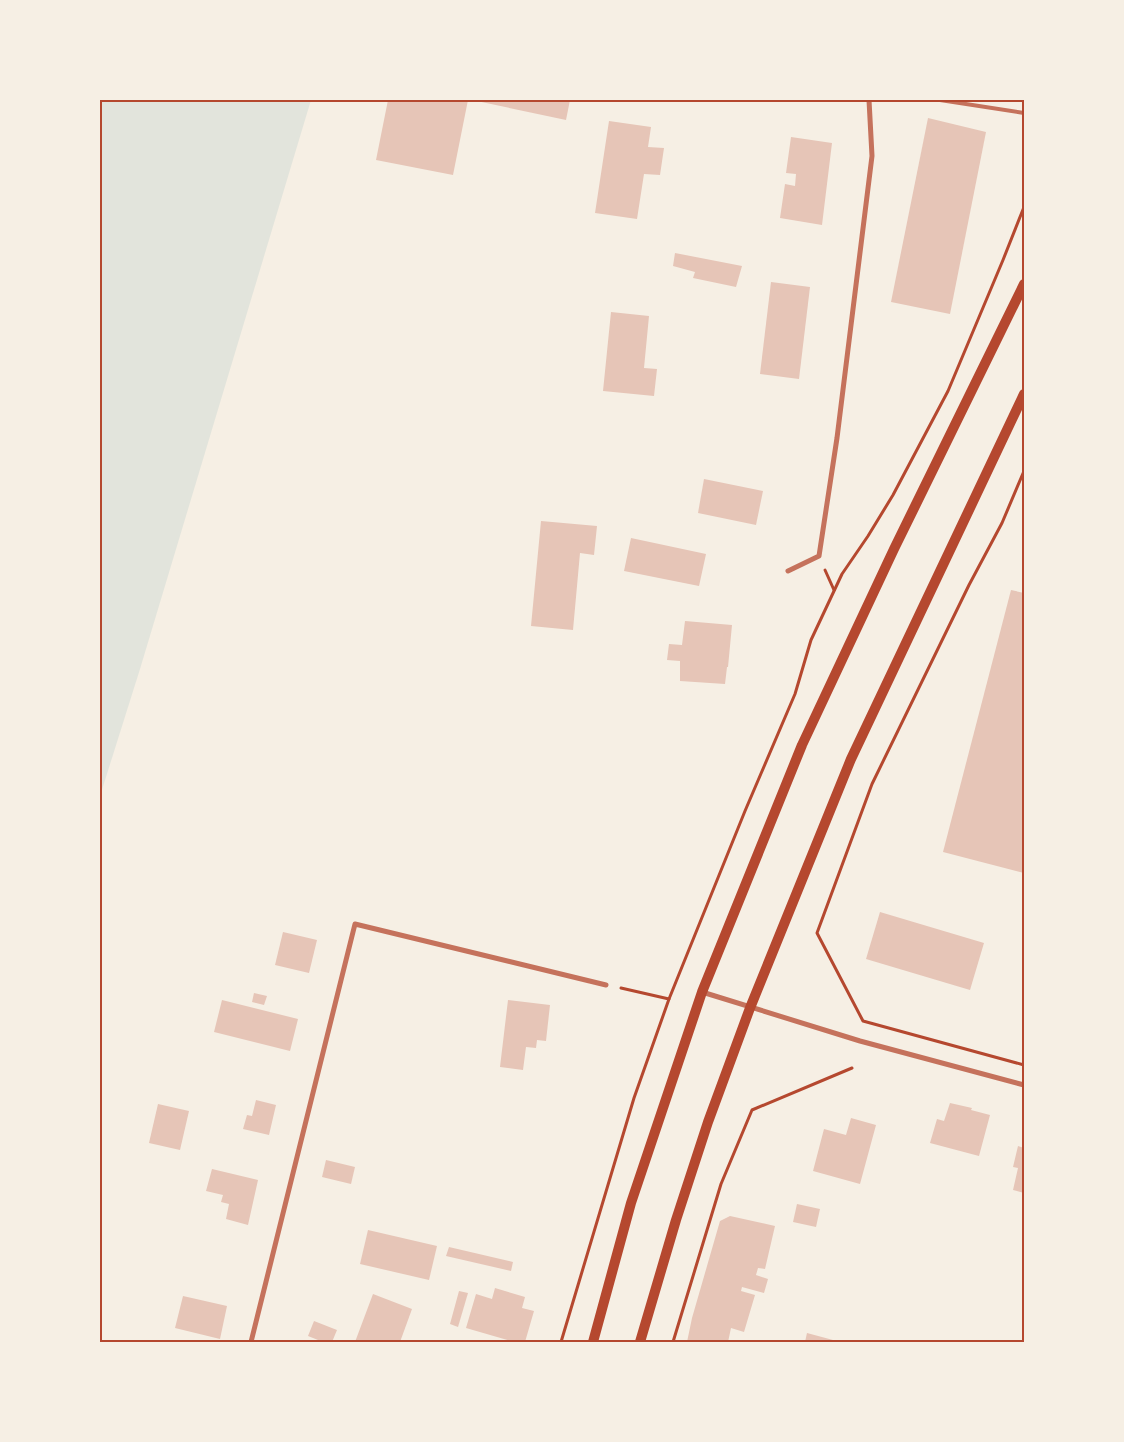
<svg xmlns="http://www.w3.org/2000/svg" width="1124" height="1442" viewBox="0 0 1124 1442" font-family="Roboto,sans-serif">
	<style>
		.green { fill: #e2e4dc }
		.building { fill: #e6c5b7 }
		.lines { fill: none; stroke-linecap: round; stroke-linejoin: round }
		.path { stroke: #b5482f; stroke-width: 3 }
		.service { stroke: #c5725c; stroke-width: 4 }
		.minor { stroke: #c5725c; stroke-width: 5 }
		.secondary { stroke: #b5482f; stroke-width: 10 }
		.neatline { fill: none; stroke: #b5482f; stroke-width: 2 }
	</style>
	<rect width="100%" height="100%" fill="#f6efe4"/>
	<polygon class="green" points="100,100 311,100 140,669 100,796"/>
	<g class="building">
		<polygon points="388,100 468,100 453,175 376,160"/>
		<polygon points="472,100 570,100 566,120"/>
		<polygon points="928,118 986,132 950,314 891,302"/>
		<polygon points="609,121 651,127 648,147 664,148 660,175 644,174 637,219 595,213"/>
		<polygon points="791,137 832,143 822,225 780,218 785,184 795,186 796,174 786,173"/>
		<polygon points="675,253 742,266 736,287 693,278 695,272 673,266"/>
		<polygon points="771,282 810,287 799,379 760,374"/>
		<polygon points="611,312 649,316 644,368 657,369 654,396 603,391"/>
		<polygon points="704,479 763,491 756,525 698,513"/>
		<polygon points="541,521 597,526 594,555 580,553 573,630 531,626"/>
		<polygon points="631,538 706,554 699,586 624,571"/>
		<polygon points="1011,590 1024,593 1024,873 943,852"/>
		<polygon points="685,621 732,625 728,667 727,667 725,684 680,681 680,661 667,660 669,644 682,645"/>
		<polygon points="880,912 984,943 970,990 866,959"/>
		<polygon points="283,932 317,940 309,973 275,965"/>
		<polygon points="254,993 267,996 264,1005 252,1002"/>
		<polygon points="222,1000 298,1019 290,1051 214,1032"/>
		<polygon points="508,1000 550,1005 546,1041 537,1040 536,1048 526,1047 523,1070 500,1067"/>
		<polygon points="256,1100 276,1105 269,1135 243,1129 247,1115 252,1116"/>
		<polygon points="950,1103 972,1108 971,1110 990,1115 979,1156 930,1143 937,1119 944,1121"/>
		<polygon points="158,1104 189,1111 180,1150 149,1143"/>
		<polygon points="851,1118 876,1125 860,1184 813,1171 824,1129 846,1135"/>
		<polygon points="1018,1146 1024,1148 1024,1193 1013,1190 1018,1168 1013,1167"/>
		<polygon points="326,1160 355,1167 351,1184 322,1177"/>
		<polygon points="212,1169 258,1180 248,1225 226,1219 229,1204 221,1202 223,1195 206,1191"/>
		<polygon points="797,1204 820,1209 816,1227 793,1222"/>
		<polygon points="730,1216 775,1226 765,1269 758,1268 756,1275 768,1279 764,1293 742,1287 741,1291 755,1295 744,1332 731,1328 728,1342 687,1342 692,1318 720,1221"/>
		<polygon points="368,1230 437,1246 429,1280 360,1264"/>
		<polygon points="449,1247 513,1262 511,1271 446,1256"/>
		<polygon points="495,1288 525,1297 522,1308 534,1311 525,1342 514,1342 466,1328 476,1294 492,1299"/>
		<polygon points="459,1291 468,1293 458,1327 450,1324"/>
		<polygon points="373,1294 412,1309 400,1342 355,1342"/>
		<polygon points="183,1296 227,1306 220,1339 175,1328"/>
		<polygon points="314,1321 337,1330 332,1342 323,1342 308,1336"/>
		<polygon points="807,1333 833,1340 832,1342 805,1342"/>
	</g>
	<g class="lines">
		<g class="path">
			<polyline points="1024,471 1002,523 969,585 872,784 817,933 863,1021 1024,1065"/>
			<polyline points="825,570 834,590"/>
			<polyline points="621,988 669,999"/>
			<polyline points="561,1342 634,1098 669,999 745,811 795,694 811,640 842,574 868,536 893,495 948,391 1003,260 1024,207"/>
			<polyline points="673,1342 721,1184 752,1110 852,1068"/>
		</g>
		<polyline class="service" points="940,100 1024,113"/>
		<g class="minor">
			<polyline points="788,571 819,556 837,438 872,156 869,100"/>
			<polyline points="702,992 860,1041 1024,1085"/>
			<polyline points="251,1342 355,924 606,985"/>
		</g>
		<g class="secondary">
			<polyline points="593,1342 631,1203 702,992 802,745 894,549 1024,284"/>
			<polyline points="640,1342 676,1220 708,1122 750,1008 851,759 1024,394"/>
		</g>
	</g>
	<rect width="1124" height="1442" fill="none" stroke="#f6efe4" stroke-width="202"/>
	<rect x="101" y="101" width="922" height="1240" class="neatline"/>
</svg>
